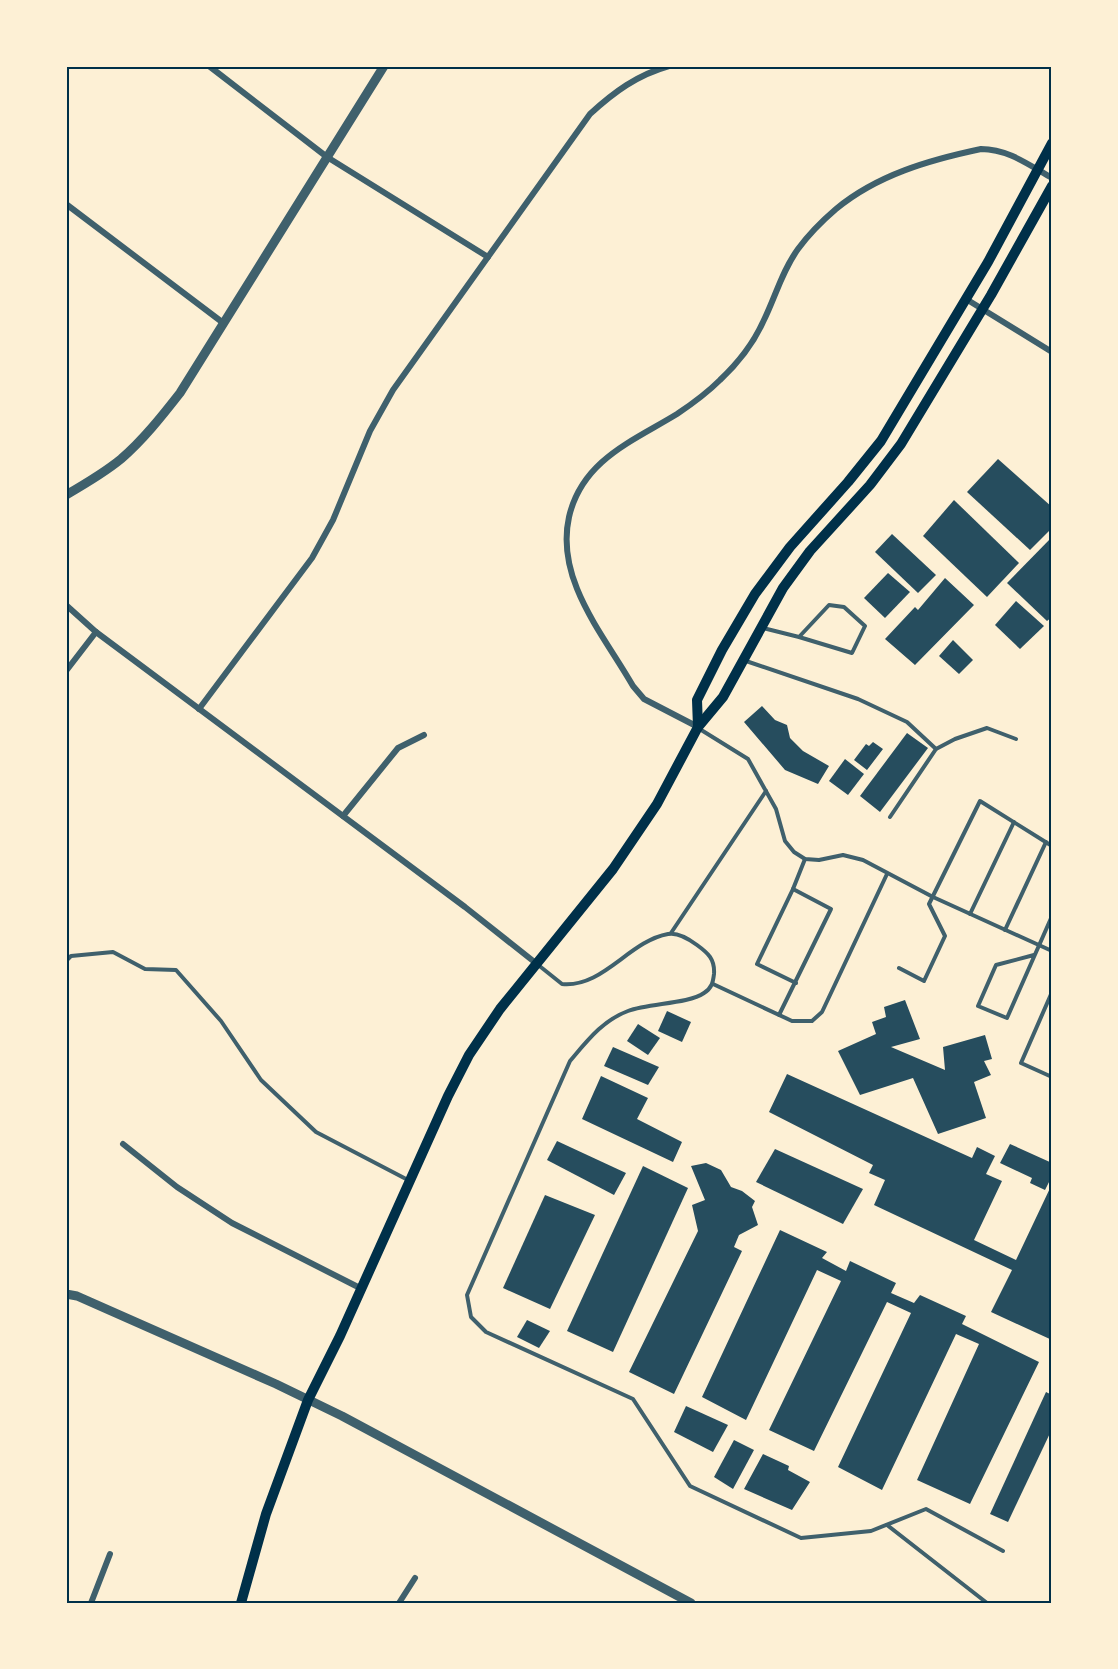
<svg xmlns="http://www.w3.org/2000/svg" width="1118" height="1669" viewBox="0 0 1118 1669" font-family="Arial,sans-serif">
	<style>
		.building { fill: #264d5e }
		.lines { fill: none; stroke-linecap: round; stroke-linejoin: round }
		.service { stroke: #3f606c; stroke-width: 4 }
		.minor { stroke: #3f606c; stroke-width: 6 }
		.tertiary { stroke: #3f606c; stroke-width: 9 }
		.secondary { stroke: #003049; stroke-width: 10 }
		.neatline { fill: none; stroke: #003049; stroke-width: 2 }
	</style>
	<rect width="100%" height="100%" fill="#fdf0d5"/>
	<g class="building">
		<polygon points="998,459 1052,507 1052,528 1030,550 967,492"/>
		<polygon points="954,500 1019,563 987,597 923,536"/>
		<polygon points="892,534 936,575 918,593 875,552"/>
		<polygon points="1052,537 1052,617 1047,621 1007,583"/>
		<polygon points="888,573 910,592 885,618 864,598"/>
		<polygon points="945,578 974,605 915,665 885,639 915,607 918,610"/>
		<polygon points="1016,601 1044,626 1020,649 995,625"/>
		<polygon points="953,640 973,660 959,674 939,656"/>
		<polygon points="762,706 775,720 787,725 790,738 803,751 829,766 818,784 785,770 744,722"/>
		<polygon points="907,733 928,748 880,812 860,796"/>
		<polygon points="873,742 883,749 867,770 854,760 866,744 869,746"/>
		<polygon points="845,759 864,774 848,795 829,781"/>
		<polygon points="905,1000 920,1039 891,1047 945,1070 943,1047 985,1035 992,1059 984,1061 991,1075 974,1082 986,1118 938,1134 913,1078 860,1095 838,1051 876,1034 872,1022 886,1017 884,1007"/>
		<polygon points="667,1011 691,1022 682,1042 658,1031"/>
		<polygon points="638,1024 660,1038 648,1055 627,1041"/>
		<polygon points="613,1047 659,1067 648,1085 604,1066"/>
		<polygon points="787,1074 972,1158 977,1147 995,1156 986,1174 1002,1181 974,1240 1016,1260 1052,1184 1052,1340 991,1312 1012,1270 874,1205 885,1180 869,1173 873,1165 769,1112"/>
		<polygon points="601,1076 648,1098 637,1119 682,1142 673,1162 582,1119"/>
		<polygon points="557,1141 626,1173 614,1195 547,1160"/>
		<polygon points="1010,1144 1052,1163 1052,1176 1045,1190 1030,1183 1032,1178 1000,1163"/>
		<polygon points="775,1149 863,1189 843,1224 756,1182"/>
		<polygon points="706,1163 721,1170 731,1187 742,1191 755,1201 752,1207 758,1225 739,1235 734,1247 742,1251 674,1394 629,1372 698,1231 692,1205 705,1200 691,1166"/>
		<polygon points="643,1166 688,1188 613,1352 567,1331"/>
		<polygon points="545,1195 595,1215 550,1309 503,1288"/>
		<polygon points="780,1230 827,1252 822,1258 846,1271 850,1261 896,1283 891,1293 914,1303 920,1295 966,1316 962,1324 1039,1362 970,1504 917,1480 979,1344 956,1334 882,1490 838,1467 911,1313 887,1302 814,1451 769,1430 841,1281 817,1270 746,1420 702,1397"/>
		<polygon points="527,1320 550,1331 539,1348 517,1337"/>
		<polygon points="1046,1392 1052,1395 1052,1429 1008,1522 990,1514"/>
		<polygon points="686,1406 728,1425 713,1452 674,1432"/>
		<polygon points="734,1440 754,1450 733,1489 714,1477"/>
		<polygon points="763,1454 789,1466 788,1470 810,1482 792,1510 744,1489"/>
	</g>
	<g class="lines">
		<g class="service">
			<polyline points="763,628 799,637 852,653 865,626 844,607 829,605 799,637"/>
			<polyline points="746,661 858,699 907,722 936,749"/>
			<polyline points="698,728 748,759 776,809 785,841 794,852 805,859 819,860 843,855 863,860 933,897 1052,951"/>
			<polyline points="890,817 936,749 955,739 987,728 1016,739"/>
			<polyline points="970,914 1014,822"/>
			<polyline points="1005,930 1046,842"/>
			<polyline points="671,933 766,791"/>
			<polyline points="1034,955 996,965 978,1006 1007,1018 1052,916"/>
			<polyline points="66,961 71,956 113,952 145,969 176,970 221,1021 261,1080 316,1132 408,1180"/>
			<path d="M537 964 562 984C603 988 629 941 668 934 678 932 689 939 697 945 708 953 715 959 714 974 713 982 712 988 704 993 688 1004 649 1003 628 1011 603 1020 587 1041 570 1061L467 1295 471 1317 486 1332 633 1399 690 1486 801 1538 871 1531 926 1509 1003 1551"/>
			<polyline points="899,968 924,981 945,936 929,904 980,801 1052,846"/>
			<polyline points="796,983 757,964 793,889 805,859"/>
			<polyline points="713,984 792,1021 812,1021 822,1012 887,874"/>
			<polyline points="1052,992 1021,1063 1052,1077"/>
			<polyline points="779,1015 831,909 793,889"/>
			<polyline points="887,1525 987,1603"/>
		</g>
		<g class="minor">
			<polyline points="209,66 327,157 488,257"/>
			<polyline points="66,204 222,322"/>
			<polyline points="966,299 1052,352"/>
			<polyline points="66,605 96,632 465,907 537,964"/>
			<polyline points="66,671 96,632"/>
			<path d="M199 709 312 558 333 520 370 431 393 390 590 114C614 92 637 75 669 66"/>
			<path d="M698 727 644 699 633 686C604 635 555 580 569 517 582 460 633 441 677 414 692 404 707 393 720 380 737 364 753 344 763 322 775 298 782 271 798 249 809 234 822 221 836 209 877 175 929 160 981 149 1008 149 1029 165 1052 178"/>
			<polyline points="343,816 398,748 424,735"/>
			<polyline points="123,1144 177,1187 232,1223 360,1288"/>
			<polyline points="91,1603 110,1554"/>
			<polyline points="399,1603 415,1578"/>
		</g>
		<g class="tertiary">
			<path d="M66 495C85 484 104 473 121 459 143 440 162 416 180 393L384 66"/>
			<polyline points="66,1294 77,1296 276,1384 342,1416 691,1603"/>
		</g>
		<g class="secondary">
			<polyline points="698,727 697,700 722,650 755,594 790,547 848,482 881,441 988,262 1052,143"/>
			<polyline points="241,1603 266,1514 308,1400 340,1336 448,1096 469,1055 500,1009 613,869 657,804 698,727 723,697 783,588 810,551 870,485 901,444 991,295 1052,186"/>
		</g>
	</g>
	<rect width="1118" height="1669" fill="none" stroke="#fdf0d5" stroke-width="135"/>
	<rect x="68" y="68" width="982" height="1534" class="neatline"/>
</svg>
